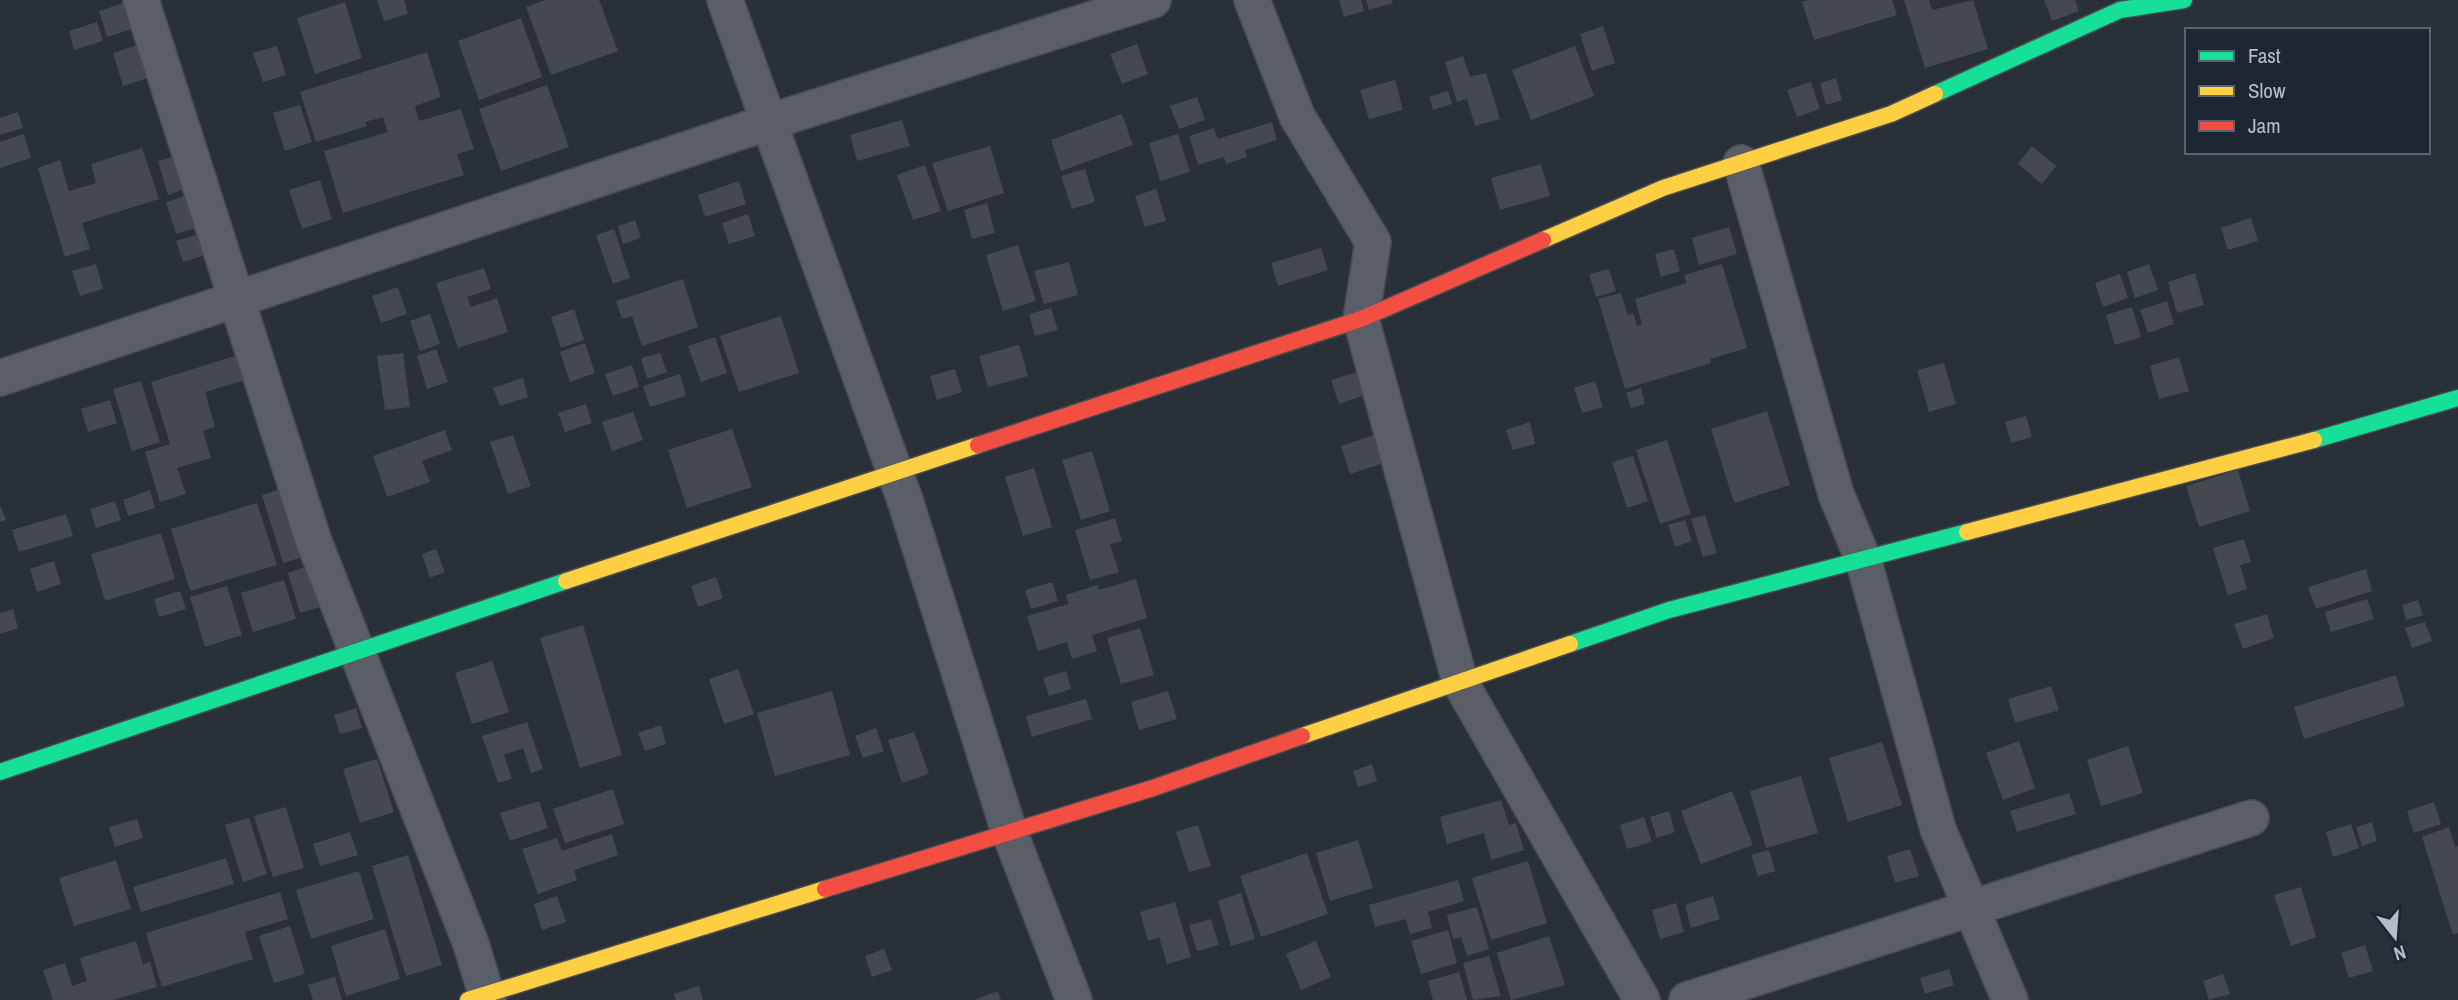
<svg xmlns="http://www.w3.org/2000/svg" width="2458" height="1000" viewBox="0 0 2458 1000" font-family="'Archivo Narrow',sans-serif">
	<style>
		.building { fill: #444950 }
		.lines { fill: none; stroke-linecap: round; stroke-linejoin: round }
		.street-casing { stroke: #484c53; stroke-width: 38 }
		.fast-casing { stroke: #484c53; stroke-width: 19 }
		.slow-casing { stroke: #484c53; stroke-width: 19 }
		.jam-casing { stroke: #484c53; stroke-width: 19 }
		.street { stroke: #5a5e66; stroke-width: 35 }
		.fast { stroke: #16e098; stroke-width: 16 }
		.slow { stroke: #ffcf43; stroke-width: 16 }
		.jam { stroke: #f24e42; stroke-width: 16 }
	</style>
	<rect width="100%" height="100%" fill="#2a3038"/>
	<g class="building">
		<polygon points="377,0 404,0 408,14 384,21"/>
		<polygon points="545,0 599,0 618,51 551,75 526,7"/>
		<polygon points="1339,0 1361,0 1364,11 1344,17"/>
		<polygon points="1366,0 1392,0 1393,3 1369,10"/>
		<polygon points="1808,0 1892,0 1897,15 1814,40 1802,2"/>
		<polygon points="1904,0 1929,0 1932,10 1973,0 1988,49 1925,68"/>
		<polygon points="2044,0 2075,0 2079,11 2052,21"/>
		<polygon points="127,2 135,28 107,37 99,11"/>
		<polygon points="345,2 362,58 315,74 297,18"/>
		<polygon points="521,18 542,77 479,100 458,41"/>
		<polygon points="97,22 103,41 74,50 69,31"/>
		<polygon points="1603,26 1615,63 1592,71 1580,34"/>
		<polygon points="1137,44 1148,74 1122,84 1110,54"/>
		<polygon points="138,45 148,78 123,86 113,53"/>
		<polygon points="277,46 286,75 263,82 253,53"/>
		<polygon points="1575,46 1594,96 1531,120 1512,70"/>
		<polygon points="427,52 441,97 415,106 419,121 461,109 474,149 457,154 464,175 343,213 324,151 388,132 383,117 365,122 367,126 316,142 300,92"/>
		<polygon points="1463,56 1470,77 1486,73 1500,119 1475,126 1467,99 1457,102 1445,62"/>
		<polygon points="1836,78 1842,100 1826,105 1820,83"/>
		<polygon points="1395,80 1403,110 1369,119 1360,90"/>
		<polygon points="1811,82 1820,109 1797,117 1787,90"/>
		<polygon points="547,85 569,147 501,171 479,109"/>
		<polygon points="1448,91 1452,104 1433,110 1429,97"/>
		<polygon points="1197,97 1205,120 1179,129 1170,106"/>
		<polygon points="300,105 312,142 285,151 273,113"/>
		<polygon points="18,112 23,128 0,135 0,118"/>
		<polygon points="1122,114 1133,145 1061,171 1051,140"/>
		<polygon points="902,120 910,146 857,161 850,135"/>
		<polygon points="1272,122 1277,140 1245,150 1247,157 1226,164 1224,157 1198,165 1189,136 1214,128 1218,139"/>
		<polygon points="24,134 31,158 0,168 0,142"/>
		<polygon points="1178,134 1190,172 1160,181 1149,143"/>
		<polygon points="990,146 1004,193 948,211 932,163"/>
		<polygon points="2032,146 2056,166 2042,184 2018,164"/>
		<polygon points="142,148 159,199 82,223 90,249 65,257 38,168 60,160 69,191 96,183 91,164"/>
		<polygon points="175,156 185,189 168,195 158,161"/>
		<polygon points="1541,164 1550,196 1500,210 1491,178"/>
		<polygon points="925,165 941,211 913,220 897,175"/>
		<polygon points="1085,169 1095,202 1072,209 1061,176"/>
		<polygon points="320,180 332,219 302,229 289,190"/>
		<polygon points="739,181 746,204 705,217 698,195"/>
		<polygon points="1156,189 1166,221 1145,227 1135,196"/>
		<polygon points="192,194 202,226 176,234 166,202"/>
		<polygon points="987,203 995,233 972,239 964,210"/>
		<polygon points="748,214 755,236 729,244 722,223"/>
		<polygon points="2251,218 2258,241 2228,250 2221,228"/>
		<polygon points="635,220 641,238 623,244 618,226"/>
		<polygon points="1729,227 1737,254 1699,265 1692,238"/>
		<polygon points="614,229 630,278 613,284 596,235"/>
		<polygon points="205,232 211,253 183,262 176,241"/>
		<polygon points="1018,245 1036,301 1003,311 986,255"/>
		<polygon points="1321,248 1328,270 1278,286 1271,263"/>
		<polygon points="1674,249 1680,271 1661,277 1655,254"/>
		<polygon points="1069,262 1078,295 1044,304 1034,271"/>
		<polygon points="96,264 103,289 80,296 72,271"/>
		<polygon points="1722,264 1747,348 1710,359 1711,363 1625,389 1598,299 1621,293 1628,315 1633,313 1637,326 1642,324 1635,299 1687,283 1684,275"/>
		<polygon points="2149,264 2158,290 2135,298 2127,272"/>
		<polygon points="484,268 491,289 467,297 471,307 497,298 508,332 458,348 436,283"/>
		<polygon points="1609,269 1616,291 1596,297 1589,274"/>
		<polygon points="2195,273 2204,305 2177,313 2168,282"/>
		<polygon points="2120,274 2128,298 2103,307 2095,283"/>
		<polygon points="683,279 698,327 642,346 632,316 622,319 616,301"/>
		<polygon points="398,287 407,314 381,323 372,296"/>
		<polygon points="2167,301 2174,324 2148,333 2140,310"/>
		<polygon points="2132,307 2141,337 2115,345 2106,315"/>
		<polygon points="1051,308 1058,330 1035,336 1029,314"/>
		<polygon points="574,309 584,340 561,348 551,317"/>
		<polygon points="430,314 440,344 420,351 410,321"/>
		<polygon points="781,316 799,373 739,392 720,336"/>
		<polygon points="715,337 727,373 701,382 688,346"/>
		<polygon points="585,343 595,373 570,382 560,352"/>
		<polygon points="1019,345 1028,376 988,387 979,356"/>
		<polygon points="436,349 448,382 427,389 417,356"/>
		<polygon points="403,353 410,407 385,410 377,356"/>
		<polygon points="660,353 667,372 647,379 641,358"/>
		<polygon points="238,355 245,380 205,392 215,427 203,431 211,458 177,468 186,494 160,502 145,452 170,444 151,382"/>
		<polygon points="2179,357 2189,391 2159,399 2150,366"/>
		<polygon points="1944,363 1956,404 1929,412 1917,370"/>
		<polygon points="632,365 639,387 613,396 605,374"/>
		<polygon points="955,369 962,392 937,400 930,376"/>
		<polygon points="1361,371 1368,394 1339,404 1331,380"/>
		<polygon points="680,374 686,396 650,407 643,386"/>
		<polygon points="523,378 528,397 500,406 493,388"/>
		<polygon points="141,381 160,442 132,451 113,389"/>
		<polygon points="1595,381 1603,407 1582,413 1574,388"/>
		<polygon points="1641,388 1645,404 1631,408 1626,393"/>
		<polygon points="110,400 117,423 88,432 81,409"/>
		<polygon points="586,404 592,423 565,432 558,413"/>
		<polygon points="1767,411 1790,485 1734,503 1711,429"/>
		<polygon points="633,412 643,440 612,451 602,422"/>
		<polygon points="2026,416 2032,437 2011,443 2005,422"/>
		<polygon points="1530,422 1535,444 1513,450 1506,430"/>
		<polygon points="732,429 752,487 687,508 668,450"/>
		<polygon points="445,430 452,450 422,461 430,482 387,497 373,456"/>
		<polygon points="513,435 531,486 508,494 490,442"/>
		<polygon points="1374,435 1384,463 1350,474 1341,446"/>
		<polygon points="1667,440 1691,514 1660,524 1636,450"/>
		<polygon points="1092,451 1110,511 1081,520 1062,460"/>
		<polygon points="1633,456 1648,501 1627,508 1612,462"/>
		<polygon points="1034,468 1052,527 1023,536 1005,477"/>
		<polygon points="2238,470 2250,511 2199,527 2186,486"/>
		<polygon points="285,488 306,556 283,563 262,495"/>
		<polygon points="150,490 155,508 128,516 123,500"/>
		<polygon points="115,501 121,520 96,528 90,509"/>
		<polygon points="257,503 277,565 190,591 171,529"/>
		<polygon points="0,505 6,520 0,522"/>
		<polygon points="66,514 73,536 19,552 12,530"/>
		<polygon points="1705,515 1717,553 1703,557 1691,519"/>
		<polygon points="1115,518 1122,541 1110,544 1119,572 1090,580 1075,530"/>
		<polygon points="1685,520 1692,541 1675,547 1668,525"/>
		<polygon points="161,533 175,579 105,601 91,554"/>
		<polygon points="2244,539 2251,562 2240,565 2247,589 2228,595 2213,548"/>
		<polygon points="436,549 445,572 430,578 422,554"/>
		<polygon points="54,561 61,584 37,592 30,569"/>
		<polygon points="311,565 324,606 300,613 288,573"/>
		<polygon points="2366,569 2372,591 2316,609 2308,587"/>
		<polygon points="716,577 723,598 698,607 691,586"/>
		<polygon points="1136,579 1147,618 1092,635 1097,651 1072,659 1067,642 1038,651 1027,616 1069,604 1066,595 1097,585 1099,590"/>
		<polygon points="284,580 296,619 253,632 241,593"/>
		<polygon points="1052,582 1058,601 1031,609 1025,590"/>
		<polygon points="227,586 242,635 205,647 190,597"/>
		<polygon points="180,591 186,609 159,617 154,599"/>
		<polygon points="2367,599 2374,619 2331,632 2325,612"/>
		<polygon points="2418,600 2423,615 2406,620 2402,605"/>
		<polygon points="13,609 18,628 0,634 0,613"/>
		<polygon points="2267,614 2274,638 2243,649 2234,624"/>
		<polygon points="2425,622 2432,641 2412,648 2405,628"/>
		<polygon points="583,625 622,755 580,768 540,638"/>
		<polygon points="1140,628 1154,675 1121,684 1107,638"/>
		<polygon points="492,661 509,712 472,724 455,673"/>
		<polygon points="738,669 754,714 724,724 709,679"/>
		<polygon points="1066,671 1071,689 1049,696 1043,678"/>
		<polygon points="2396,675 2405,706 2304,739 2294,707"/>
		<polygon points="2051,686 2059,710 2015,723 2008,699"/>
		<polygon points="832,691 850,755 775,776 757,713"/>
		<polygon points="1168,691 1177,719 1139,730 1131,702"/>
		<polygon points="1086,699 1092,719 1032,737 1026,716"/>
		<polygon points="356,708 362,728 340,734 334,715"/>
		<polygon points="527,722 543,769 531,773 523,748 504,755 512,779 498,783 482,736"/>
		<polygon points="661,725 666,744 645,751 638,733"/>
		<polygon points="876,728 884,751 863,758 855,736"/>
		<polygon points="914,732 929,774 902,783 888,740"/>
		<polygon points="2019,741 2035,788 2003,800 1986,753"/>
		<polygon points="1882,742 1902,805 1848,822 1829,758"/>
		<polygon points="2128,746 2143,793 2101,806 2087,760"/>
		<polygon points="377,759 394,812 360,823 343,769"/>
		<polygon points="1372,764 1377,781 1358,787 1353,771"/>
		<polygon points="1801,776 1818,833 1766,848 1750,791"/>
		<polygon points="613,789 624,824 565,843 553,809"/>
		<polygon points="1732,791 1753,845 1701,864 1681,811"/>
		<polygon points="2069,793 2076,814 2017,832 2010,811"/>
		<polygon points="1501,800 1509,825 1516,823 1524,850 1491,860 1484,833 1447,844 1440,817"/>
		<polygon points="539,801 548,828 510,841 500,813"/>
		<polygon points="2434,802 2441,824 2414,833 2407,811"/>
		<polygon points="286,807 304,868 273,877 254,816"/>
		<polygon points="1669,811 1675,832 1657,838 1650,817"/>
		<polygon points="1644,817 1652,842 1627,849 1620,825"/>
		<polygon points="249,818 267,874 243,882 225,825"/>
		<polygon points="137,819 143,838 115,847 109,827"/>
		<polygon points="2372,822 2377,841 2362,846 2356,827"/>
		<polygon points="2351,824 2359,848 2333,857 2326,832"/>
		<polygon points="1198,825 1211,866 1189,872 1176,832"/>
		<polygon points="2449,827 2455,847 2458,846 2458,933 2453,935 2422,837"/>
		<polygon points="350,832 358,855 320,866 313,844"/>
		<polygon points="612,834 618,855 574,870 577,880 538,894 522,849 557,838 562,851"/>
		<polygon points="1358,840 1373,888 1330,901 1316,853"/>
		<polygon points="1910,849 1919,876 1895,883 1887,856"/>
		<polygon points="1769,850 1775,871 1758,876 1751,855"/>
		<polygon points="1307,853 1328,914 1261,937 1240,876"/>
		<polygon points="408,855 442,965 406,976 372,866"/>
		<polygon points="226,858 234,884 141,912 133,887"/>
		<polygon points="116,860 131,909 74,926 59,878"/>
		<polygon points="1528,861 1547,923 1491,940 1472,878"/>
		<polygon points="359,871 374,919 311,939 296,890"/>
		<polygon points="1458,880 1464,901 1428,912 1432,928 1410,934 1406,919 1375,927 1369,905"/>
		<polygon points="2301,887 2316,937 2291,946 2274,895"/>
		<polygon points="280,892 288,919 245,932 253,959 162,987 146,933"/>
		<polygon points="1241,893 1255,939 1231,946 1218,901"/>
		<polygon points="557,896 566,922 542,930 534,904"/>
		<polygon points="1713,896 1720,919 1691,928 1685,905"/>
		<polygon points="1175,902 1191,957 1167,964 1159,937 1148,941 1140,912"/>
		<polygon points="1676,903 1684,932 1660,939 1652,910"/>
		<polygon points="1477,907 1489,949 1467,956 1461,937 1453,939 1447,915"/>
		<polygon points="1211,919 1219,945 1197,951 1189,925"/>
		<polygon points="290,926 305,974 274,983 259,936"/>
		<polygon points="385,929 400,979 346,996 331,946"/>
		<polygon points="1448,930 1457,963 1421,974 1411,941"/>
		<polygon points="1549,936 1565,985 1511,1000 1497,953"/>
		<polygon points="136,941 143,964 150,962 157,987 113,1000 53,1000 43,970 65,963 72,986 87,981 80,958"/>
		<polygon points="1316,941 1331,977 1301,990 1286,954"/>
		<polygon points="2365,945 2373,971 2349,978 2341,953"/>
		<polygon points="884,949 892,970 872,977 865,956"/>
		<polygon points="1489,956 1501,996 1473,1000 1463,963"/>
		<polygon points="1949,969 1954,985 1925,994 1920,978"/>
		<polygon points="1459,972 1467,1000 1433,1000 1428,981"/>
		<polygon points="2223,974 2230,994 2209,1000 2203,981"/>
		<polygon points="335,977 342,1000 313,1000 308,985"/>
		<polygon points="699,986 703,1000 676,1000 674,994"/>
		<polygon points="998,991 1001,1000 974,1000"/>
	</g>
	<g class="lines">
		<defs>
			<g id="street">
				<polyline points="141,0 313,539 471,944 488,1000"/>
				<polyline points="725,0 906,503 1009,831 1074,1000"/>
				<polyline points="1252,0 1297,116 1373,242 1361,319 1460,682 1642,1000"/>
				<polyline points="1741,163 1836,494 1863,559 1938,829 2010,1000"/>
				<polyline points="0,378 769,122 1153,0"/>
				<polyline points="1687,1000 2251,818"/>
			</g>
			<g id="fast">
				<polyline points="1935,94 2120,10 2184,0"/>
				<polyline points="2314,440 2458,398"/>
				<polyline points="1570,644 1669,610 1967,532"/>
				<polyline points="0,772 566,581"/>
			</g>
			<g id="slow">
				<polyline points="1543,240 1663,188 1891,114 1935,94"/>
				<polyline points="1967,532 2314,440"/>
				<polyline points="566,581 978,445"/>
				<polyline points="1302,736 1570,644"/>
				<polyline points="468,1000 825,889"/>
			</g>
			<g id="jam">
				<polyline points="978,445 1361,319 1543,240"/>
				<polyline points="825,889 1153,788 1302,736"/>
			</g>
		</defs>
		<use href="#street" class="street-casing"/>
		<use href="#fast" class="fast-casing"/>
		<use href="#slow" class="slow-casing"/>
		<use href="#jam" class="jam-casing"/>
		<use href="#street" class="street"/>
		<use href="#fast" class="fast"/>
		<use href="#slow" class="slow"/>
		<use href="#jam" class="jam"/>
	</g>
	<rect x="2185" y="28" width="245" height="126" fill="#1d2633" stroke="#59626f" stroke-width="2"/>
	<rect x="2199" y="51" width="35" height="10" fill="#16e098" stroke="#59626f" stroke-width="2"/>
	<text x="2248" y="63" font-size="21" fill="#b4bcc9">Fast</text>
	<rect x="2199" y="86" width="35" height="10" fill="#ffcf43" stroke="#59626f" stroke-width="2"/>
	<text x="2248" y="98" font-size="21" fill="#b4bcc9">Slow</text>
	<rect x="2199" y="121" width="35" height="10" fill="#f24e42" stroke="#59626f" stroke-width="2"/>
	<text x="2248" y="133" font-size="21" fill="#b4bcc9">Jam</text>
	<g transform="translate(2395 937) rotate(163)" stroke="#1d2633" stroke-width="5" paint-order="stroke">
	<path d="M0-5L12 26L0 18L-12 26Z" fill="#b4bcc9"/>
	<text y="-10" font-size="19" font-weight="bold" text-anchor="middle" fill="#b4bcc9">N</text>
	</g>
</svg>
